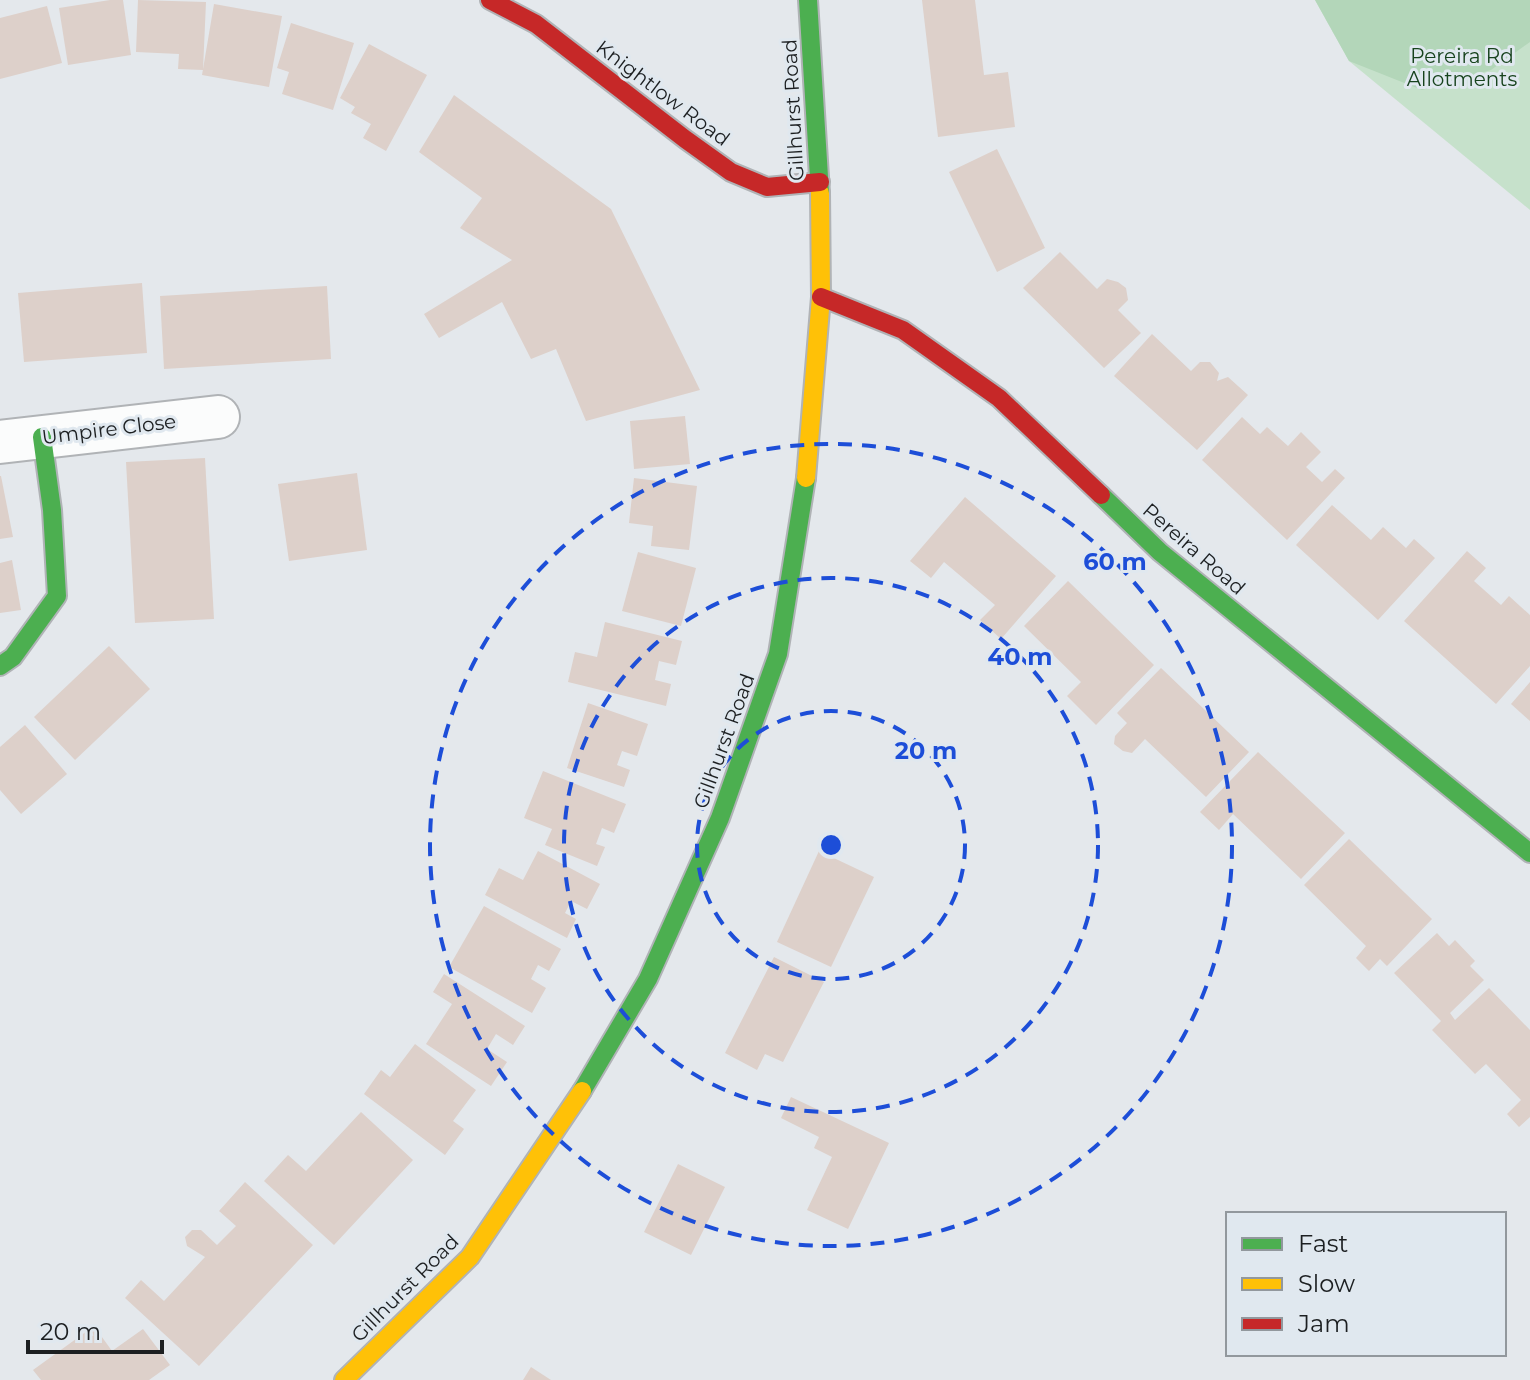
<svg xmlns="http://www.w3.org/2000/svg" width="1530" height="1380" viewBox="0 0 1530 1380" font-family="Montserrat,sans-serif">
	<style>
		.green { fill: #c6e1cb }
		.forest { fill: #b3d6b9 }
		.building { fill: #ddd0ca }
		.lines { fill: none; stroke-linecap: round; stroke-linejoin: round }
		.street-casing { stroke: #b0b3b6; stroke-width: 46 }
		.fast-casing { stroke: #b0b3b6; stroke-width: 22 }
		.slow-casing { stroke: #b0b3b6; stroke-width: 22 }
		.jam-casing { stroke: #b0b3b6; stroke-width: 22 }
		.street { stroke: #fbfcfc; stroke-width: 42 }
		.fast { stroke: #4caf50; stroke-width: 18 }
		.slow { stroke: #ffc107; stroke-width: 18 }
		.jam { stroke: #c62828; stroke-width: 18 }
		.ring { fill: none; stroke: #1d4ed8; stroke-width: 4; stroke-dasharray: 14 10 }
		.labels { text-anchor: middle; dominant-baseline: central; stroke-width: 6; stroke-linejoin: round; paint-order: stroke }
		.park-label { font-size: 20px; fill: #17431d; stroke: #e0e8ef }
		.street-label { font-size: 20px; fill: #1c1f21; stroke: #e0e8ef }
		.centre { fill: #1d4ed8; stroke: #e0e8ef; stroke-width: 4 }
		.ring-label { font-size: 24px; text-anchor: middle; font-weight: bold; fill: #1d4ed8; stroke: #e0e8ef; stroke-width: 6; stroke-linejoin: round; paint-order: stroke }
	</style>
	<rect width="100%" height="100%" fill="#e4e8ec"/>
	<polygon class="green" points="1315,0 1530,0 1530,210 1349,61"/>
	<polygon class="forest" points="1315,0 1530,0 1530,42 1491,70 1422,90 1349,61"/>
	<g class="building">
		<polygon points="110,0 123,0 131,55 68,65 59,8"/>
		<polygon points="138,0 206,2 203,70 178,69 179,54 136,52"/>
		<polygon points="922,0 975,0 984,75 1008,72 1015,127 938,137"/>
		<polygon points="214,4 282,16 269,87 202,75"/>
		<polygon points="47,6 62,63 0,79 0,18"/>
		<polygon points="291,23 354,43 333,110 282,94 289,72 277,68"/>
		<polygon points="369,44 427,75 386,151 363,138 371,124 351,113 355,107 340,98"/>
		<polygon points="454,95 611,209 700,390 586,421 556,349 531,359 502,302 439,338 424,314 512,260 460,228 482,198 419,152"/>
		<polygon points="997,149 1045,248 997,272 949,172"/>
		<polygon points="1060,252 1097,289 1107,279 1118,282 1126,288 1128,300 1118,310 1141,333 1104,368 1023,288"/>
		<polygon points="142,283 147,353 24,362 18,293"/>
		<polygon points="327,286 331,359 164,369 160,296"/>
		<polygon points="1152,334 1191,371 1200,362 1210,362 1219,373 1217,381 1228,377 1248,395 1197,450 1114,376"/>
		<polygon points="685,416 690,464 634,469 630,421"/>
		<polygon points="1242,417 1260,434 1267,427 1288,446 1301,432 1321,452 1306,467 1322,482 1335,469 1345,478 1287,540 1202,460"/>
		<polygon points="205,458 214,619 135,623 126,462"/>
		<polygon points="357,473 367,550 289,561 278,484"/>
		<polygon points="0,476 1,476 13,537 0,539"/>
		<polygon points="634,478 697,486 689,550 651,546 653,526 629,523"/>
		<polygon points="965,497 1056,576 1001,639 980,620 995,605 944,562 931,578 910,561"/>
		<polygon points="1332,505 1371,540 1383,527 1406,548 1414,539 1435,558 1378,620 1296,545"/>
		<polygon points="1467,551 1486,568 1474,581 1501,605 1509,596 1530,615 1530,666 1496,704 1404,621"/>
		<polygon points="638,552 696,568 681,626 622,611"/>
		<polygon points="12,560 21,610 0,613 0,563"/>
		<polygon points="1068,581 1154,665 1096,725 1067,696 1081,682 1024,626"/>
		<polygon points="605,622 682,641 676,665 659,661 655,680 671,684 666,706 568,682 575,652 597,657"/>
		<polygon points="109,646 150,689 75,760 34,717"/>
		<polygon points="1161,668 1249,752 1206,797 1145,739 1132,753 1123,751 1114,744 1115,736 1127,723 1117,713"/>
		<polygon points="1530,682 1530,721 1511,704"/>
		<polygon points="588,703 648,724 637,756 622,751 617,765 630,770 624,787 567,768"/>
		<polygon points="25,725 67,774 21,814 0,790 0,747"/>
		<polygon points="1258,752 1345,833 1301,879 1233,814 1219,830 1200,812"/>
		<polygon points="543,771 626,804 614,833 602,828 596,844 605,847 597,866 545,845 552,829 524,818"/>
		<polygon points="1349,839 1432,919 1387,966 1380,959 1369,971 1356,958 1366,946 1304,885"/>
		<polygon points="538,851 600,884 587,909 571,901 565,913 576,919 567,938 485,895 499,868 523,880"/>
		<polygon points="819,851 874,877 831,967 777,942"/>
		<polygon points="484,906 561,949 549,971 538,965 531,979 546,988 532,1013 449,967"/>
		<polygon points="1437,933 1449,946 1455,940 1475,961 1470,966 1484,980 1450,1013 1455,1020 1489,988 1530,1030 1530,1117 1519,1127 1507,1114 1521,1100 1486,1064 1475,1074 1432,1030 1441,1021 1394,973"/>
		<polygon points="774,957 824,982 783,1062 765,1054 757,1070 725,1053"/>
		<polygon points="444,974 525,1026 513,1045 496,1034 487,1049 507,1062 491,1086 426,1044 452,1004 433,992"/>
		<polygon points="415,1044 476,1090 453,1121 464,1129 445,1155 364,1094 381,1070 390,1077"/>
		<polygon points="791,1097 889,1143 848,1229 807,1210 832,1157 814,1148 819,1137 781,1118"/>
		<polygon points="361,1112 413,1160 334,1245 264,1181 288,1155 306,1171"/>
		<polygon points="678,1164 725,1187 691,1255 644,1232"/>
		<polygon points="245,1182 313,1245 199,1366 125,1298 141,1280 164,1301 205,1257 187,1246 185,1237 192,1230 201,1230 217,1245 236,1226 219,1211"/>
		<polygon points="94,1326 112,1351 143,1329 170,1365 149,1380 41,1380 33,1370"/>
		<polygon points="531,1367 551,1380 523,1380"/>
	</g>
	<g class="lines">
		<defs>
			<polyline id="street" points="0,442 218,417"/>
			<g id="fast">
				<polyline points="808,0 820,193"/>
				<polyline points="1101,495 1160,552 1530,853"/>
				<polyline points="0,666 13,657 57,596 52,510 42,437"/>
				<polyline points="582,1091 648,979 720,818 778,654 806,478"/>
			</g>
			<g id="slow">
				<polyline points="806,478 821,297 820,193"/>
				<polyline points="344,1380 470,1257 582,1091"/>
			</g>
			<g id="jam">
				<polyline points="490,0 536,24 685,139 731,172 767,187 820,182"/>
				<polyline points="821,297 903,330 999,398 1101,495"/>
			</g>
		</defs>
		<use href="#street" class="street-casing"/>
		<use href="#fast" class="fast-casing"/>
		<use href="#slow" class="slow-casing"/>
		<use href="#jam" class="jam-casing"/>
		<use href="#street" class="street"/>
		<use href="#fast" class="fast"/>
		<use href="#slow" class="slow"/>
		<use href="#jam" class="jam"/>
	</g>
	<g class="ring">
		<circle cx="831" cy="845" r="134"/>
		<circle cx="831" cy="845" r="267"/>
		<circle cx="831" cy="845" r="401"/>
	</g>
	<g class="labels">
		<g class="park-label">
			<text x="1462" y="56">Pereira Rd<tspan x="1462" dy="23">Allotments</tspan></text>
		</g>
		<g class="street-label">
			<text transform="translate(663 93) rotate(37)">Knightlow Road</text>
			<text transform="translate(793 110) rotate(-93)">Gillhurst Road</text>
			<text transform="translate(109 429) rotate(-7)">Umpire Close</text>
			<text transform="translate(1194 549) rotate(41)">Pereira Road</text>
			<text transform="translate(724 741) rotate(-70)">Gillhurst Road</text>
			<text transform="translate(405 1288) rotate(-45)">Gillhurst Road</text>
		</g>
	</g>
	<circle cx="831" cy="845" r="12" class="centre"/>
	<g class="ring-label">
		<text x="1115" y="570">60 m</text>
		<text x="1020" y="665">40 m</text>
		<text x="926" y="759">20 m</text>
	</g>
	<rect x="1226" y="1212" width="280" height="144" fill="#e0e8ef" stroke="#92989d" stroke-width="2"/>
	<rect x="1242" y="1238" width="40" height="12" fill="#4caf50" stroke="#92989d" stroke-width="2"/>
	<text x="1298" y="1252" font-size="24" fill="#1c1f21">Fast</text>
	<rect x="1242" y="1278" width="40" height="12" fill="#ffc107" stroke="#92989d" stroke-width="2"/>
	<text x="1298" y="1292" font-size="24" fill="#1c1f21">Slow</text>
	<rect x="1242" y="1318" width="40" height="12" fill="#c62828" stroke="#92989d" stroke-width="2"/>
	<text x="1298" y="1332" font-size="24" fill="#1c1f21">Jam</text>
	<path d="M28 1340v12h134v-12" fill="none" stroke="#1c1f21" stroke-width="4"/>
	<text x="40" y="1340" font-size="24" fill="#1c1f21" stroke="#e0e8ef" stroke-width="6" paint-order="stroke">20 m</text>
</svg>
